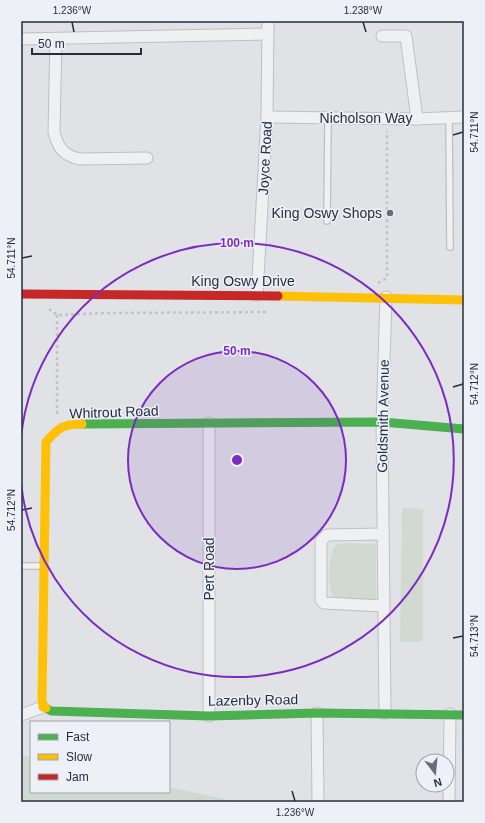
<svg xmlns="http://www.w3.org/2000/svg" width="485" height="823" viewBox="0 0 485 823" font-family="Arial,sans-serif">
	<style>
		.green { fill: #d0dad0 }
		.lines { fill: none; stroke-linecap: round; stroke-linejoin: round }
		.lane-casing { stroke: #bdbfc3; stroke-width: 8 }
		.street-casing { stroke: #bdbfc3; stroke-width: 13 }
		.path { stroke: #c2c3c8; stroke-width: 2.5; stroke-dasharray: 3 3; stroke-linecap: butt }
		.lane { stroke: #eff0f2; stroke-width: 5.5 }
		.street { stroke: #eff0f2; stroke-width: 11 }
		.fast { stroke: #4caf50; stroke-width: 9 }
		.slow { stroke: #ffc107; stroke-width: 9 }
		.jam { stroke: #c62828; stroke-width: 9 }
		.ticks { fill: none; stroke: #262d40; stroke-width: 1.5 }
		.ring { fill: none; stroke: #7b2cbf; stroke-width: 2 }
		.poi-dot { fill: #676c7a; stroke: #edf0f6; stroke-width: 1.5 }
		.labels { text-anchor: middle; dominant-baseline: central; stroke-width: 3; stroke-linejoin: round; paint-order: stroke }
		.street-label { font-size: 14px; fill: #262d40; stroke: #edf0f6 }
		.poi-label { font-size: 14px; fill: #262d40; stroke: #edf0f6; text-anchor: end }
		.centre { fill: #7b2cbf; stroke: #edf0f6; stroke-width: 2 }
		.ring-label { font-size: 12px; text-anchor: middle; font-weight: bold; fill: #7b2cbf; stroke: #edf0f6; stroke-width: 3; stroke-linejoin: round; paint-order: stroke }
		.neatline { fill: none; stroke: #262d40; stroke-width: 1.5 }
		.ticks-label { font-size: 10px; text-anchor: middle; fill: #262d40 }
	</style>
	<rect width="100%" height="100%" fill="#e0e2e5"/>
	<g class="green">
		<polygon points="403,508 423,509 423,636 421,642 400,642 400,639 402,510"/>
		<path d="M344 543 376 544V601L335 599C326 589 328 555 336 545Z"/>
		<polygon points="21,755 31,757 31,792 169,792 169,787 238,802 21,802"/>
	</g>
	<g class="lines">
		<defs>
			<g id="lane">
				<polyline points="449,117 450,247"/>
				<polyline points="327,221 328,118"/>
				<polyline points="21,566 43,566"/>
			</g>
			<g id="street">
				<polyline points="382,36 406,36 417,119"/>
				<polyline points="21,39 267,34"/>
				<path d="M56 39 54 132C58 148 64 156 80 159L147 158"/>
				<polyline points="267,117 417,119 464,117"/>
				<polyline points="257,295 267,117 268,21"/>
				<polyline points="383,534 327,535 321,541 321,600 324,603 383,606"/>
				<polyline points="317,713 318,802"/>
				<polyline points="385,713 382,422 386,297"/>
				<polyline points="21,715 43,707"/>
				<polyline points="209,716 209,423"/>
				<polyline points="449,802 450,714"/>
			</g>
		</defs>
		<use href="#lane" class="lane-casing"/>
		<use href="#street" class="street-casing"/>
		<g class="path">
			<polyline points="378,283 387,278 387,131"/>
			<polyline points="49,309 57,315 105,313 268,312"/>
			<polyline points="57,315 57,414"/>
		</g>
		<use href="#lane" class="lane"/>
		<use href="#street" class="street"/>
		<g class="fast">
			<polyline points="82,424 382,422 464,429"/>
			<polyline points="46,708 51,711 209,716 317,713 464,715"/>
		</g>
		<g class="slow">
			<polyline points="278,296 464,300"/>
			<path d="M46 708 43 707 42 700 46 442C58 428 63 424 82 424"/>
		</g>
		<polyline class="jam" points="21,294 278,296"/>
	</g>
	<path class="ticks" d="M72 22 74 32M363 22 366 32M453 135 463 132M22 258 32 256M453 387 463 384M22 510 32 508M453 638 463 636M292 791 295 801"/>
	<circle cx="237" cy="460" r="109" fill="#7b2cbf" fill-opacity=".12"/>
	<g class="ring">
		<circle cx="237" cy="460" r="109"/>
		<path d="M21 437A217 217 0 1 1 21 483"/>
	</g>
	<circle class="poi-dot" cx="390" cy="213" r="4"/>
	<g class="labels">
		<g class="street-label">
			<text x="366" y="118">Nicholson Way</text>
			<text transform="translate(265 158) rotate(-87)">Joyce Road</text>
			<text x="243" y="281">King Oswy Drive</text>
			<text transform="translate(114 412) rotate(-2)">Whitrout Road</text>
			<text transform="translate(383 416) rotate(-89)">Goldsmith Avenue</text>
			<text transform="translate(209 569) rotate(-90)">Pert Road</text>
			<text transform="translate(253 700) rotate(-1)">Lazenby Road</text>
		</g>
		<g class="poi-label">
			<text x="382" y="213">King Oswy Shops</text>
		</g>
	</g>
	<circle cx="237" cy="460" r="6" class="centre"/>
	<g class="ring-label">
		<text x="237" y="247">100 m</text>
		<text x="237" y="355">50 m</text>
	</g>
	<rect width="485" height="823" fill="none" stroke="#edf0f6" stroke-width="44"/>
	<rect x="30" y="721" width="140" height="72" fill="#edf0f6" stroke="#9da2ad"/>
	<rect x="38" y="734" width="20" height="6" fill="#4caf50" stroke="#9da2ad"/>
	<text x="66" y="741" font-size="12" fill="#262d40">Fast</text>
	<rect x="38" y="754" width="20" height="6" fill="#ffc107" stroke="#9da2ad"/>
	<text x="66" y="761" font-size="12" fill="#262d40">Slow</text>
	<rect x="38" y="774" width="20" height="6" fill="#c62828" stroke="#9da2ad"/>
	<text x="66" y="781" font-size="12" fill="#262d40">Jam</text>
	<g transform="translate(435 773) rotate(164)"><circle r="19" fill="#edf0f6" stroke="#9da2ad"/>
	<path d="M0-3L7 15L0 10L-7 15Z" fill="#676c7a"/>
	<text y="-6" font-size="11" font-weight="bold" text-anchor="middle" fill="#262d40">N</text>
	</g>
	<path d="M32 48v6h109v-6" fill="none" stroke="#262d40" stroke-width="2"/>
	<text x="38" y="48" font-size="12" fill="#262d40" stroke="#edf0f6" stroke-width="3" paint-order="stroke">50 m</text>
	<rect x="22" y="22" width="441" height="779" class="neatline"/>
	<g class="ticks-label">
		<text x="72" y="14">1.236°W</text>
		<text x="363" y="14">1.238°W</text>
		<text transform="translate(474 132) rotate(-90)" y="4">54.711°N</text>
		<text transform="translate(11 258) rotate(-90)" y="4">54.711°N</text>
		<text transform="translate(474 384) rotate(-90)" y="4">54.712°N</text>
		<text transform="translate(11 510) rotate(-90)" y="4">54.712°N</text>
		<text transform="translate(474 636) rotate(-90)" y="4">54.713°N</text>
		<text x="295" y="816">1.236°W</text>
	</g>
</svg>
